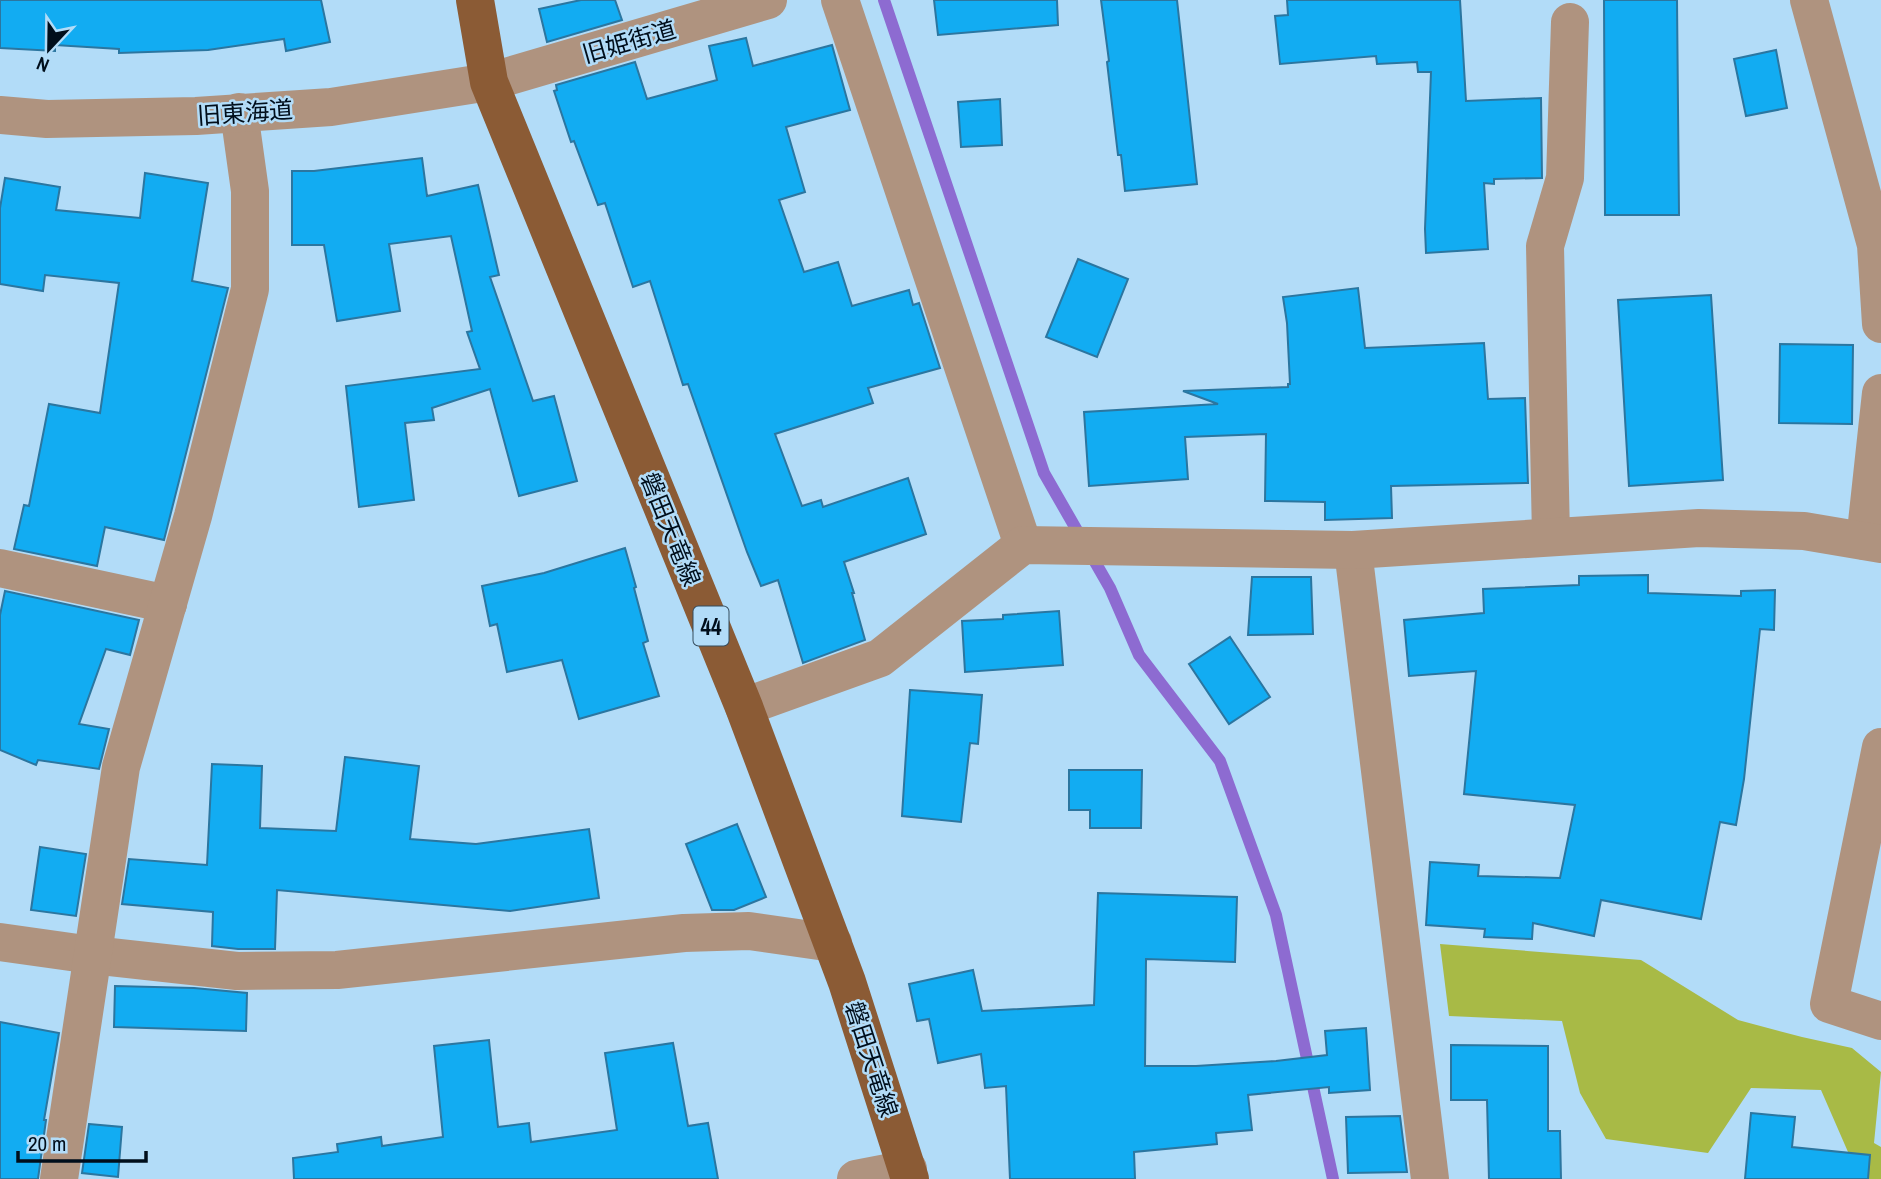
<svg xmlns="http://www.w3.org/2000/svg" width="1881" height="1179" viewBox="0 0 1881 1179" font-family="'Archivo Narrow','Noto Sans JP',sans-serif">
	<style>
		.green { fill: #a8ba46 }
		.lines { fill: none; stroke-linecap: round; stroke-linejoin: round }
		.stream { stroke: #8d6bd1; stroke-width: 12 }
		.building { fill: #12acf2; stroke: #2b76a0; stroke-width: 2 }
		.minor { stroke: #af937f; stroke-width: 38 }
		.tertiary { stroke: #af937f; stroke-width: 38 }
		.primary { stroke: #8b5b35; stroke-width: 38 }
		.labels { text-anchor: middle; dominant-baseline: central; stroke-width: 5; stroke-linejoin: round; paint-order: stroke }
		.shield { fill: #b2dcf8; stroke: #354c5d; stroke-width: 2 }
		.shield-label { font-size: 23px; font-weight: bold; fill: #000e1b }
		.street-label { font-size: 24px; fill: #000e1b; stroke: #b2dcf8 }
	</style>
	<rect width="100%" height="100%" fill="#b2dcf8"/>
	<polygon class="green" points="1440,944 1641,960 1738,1020 1802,1037 1852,1048 1881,1072 1874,1143 1881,1147 1881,1179 1846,1179 1855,1168 1821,1090 1751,1088 1708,1153 1606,1139 1580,1093 1562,1021 1449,1016"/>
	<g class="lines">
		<polyline class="stream" points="884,0 1044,473 1110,588 1139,655 1220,761 1276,915 1333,1179"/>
	</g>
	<g class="building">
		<polygon points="0,0 321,0 330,42 286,51 284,39 208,50 119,53 119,49 55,45 55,51 0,48"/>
		<polygon points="581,0 615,0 622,20 547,42 539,9"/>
		<polygon points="934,0 1057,0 1058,25 938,35"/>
		<polygon points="1101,0 1177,0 1197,184 1125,191 1121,155 1118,155 1107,62 1109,61"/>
		<polygon points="1287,0 1460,0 1466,101 1541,98 1542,178 1494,179 1494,184 1484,183 1488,249 1426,253 1425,229 1431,72 1418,72 1417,62 1377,64 1376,56 1280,64 1275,16 1288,15"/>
		<polygon points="1604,0 1677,0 1679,215 1605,215"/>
		<polygon points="746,38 753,66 832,45 850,110 786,127 805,192 779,200 804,272 838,262 852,306 909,290 913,305 919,303 940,368 868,388 873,403 775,434 802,506 821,500 823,507 908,478 926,534 844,562 854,593 852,593 865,640 803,663 778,580 761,586 747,552 688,384 683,385 650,281 633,287 605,203 598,205 574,141 571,142 554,91 557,90 556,85 635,62 647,99 717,80 709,46"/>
		<polygon points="1776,50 1787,108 1746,116 1734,59"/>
		<polygon points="1000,99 1002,145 961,147 958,102"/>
		<polygon points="422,158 427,196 478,185 499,275 490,277 533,401 554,396 577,481 519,496 490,389 432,408 434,420 405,423 414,500 359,507 346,386 480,369 467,332 472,331 451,236 389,244 400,311 337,321 324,245 292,245 292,171 314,171"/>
		<polygon points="145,173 208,183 192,281 228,288 164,540 105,527 97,566 14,549 24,505 29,506 49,404 100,413 119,283 45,275 43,291 0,284 0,208 5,178 60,187 56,210 140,218"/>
		<polygon points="1078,259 1128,279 1097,357 1046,337"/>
		<polygon points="1358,288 1365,348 1484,343 1488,399 1525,398 1528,483 1391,486 1392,518 1325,520 1325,502 1265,501 1266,434 1185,437 1188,479 1089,486 1084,412 1218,404 1183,391 1288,387 1288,384 1290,384 1287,323 1283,297"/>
		<polygon points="1711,295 1723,480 1629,486 1618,300"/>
		<polygon points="1780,344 1853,345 1852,424 1779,423"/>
		<polygon points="625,548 636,587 634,588 648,641 643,643 659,696 579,719 562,660 507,672 497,624 490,626 482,586 544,573"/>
		<polygon points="1648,575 1648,593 1741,596 1741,591 1775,590 1774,630 1760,629 1744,779 1736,825 1720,822 1701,919 1601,900 1594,936 1533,923 1532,939 1484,937 1485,929 1426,925 1430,862 1479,865 1478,876 1560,878 1575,805 1464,794 1476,671 1409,676 1404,620 1484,613 1483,589 1579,585 1579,576"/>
		<polygon points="1252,577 1311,577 1313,634 1248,635"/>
		<polygon points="5,591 139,620 130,655 106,649 79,724 109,729 99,769 38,760 36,765 0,750 0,615"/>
		<polygon points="1059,611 1063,665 965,672 962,621 1003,619 1003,615"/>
		<polygon points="1230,637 1270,697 1229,724 1189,664"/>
		<polygon points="910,690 982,695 978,744 970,743 961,822 902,816"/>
		<polygon points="345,757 419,766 410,839 476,844 589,829 599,898 510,911 277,890 275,949 238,949 212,946 213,912 122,904 129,859 207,865 212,764 262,766 260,828 336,831"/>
		<polygon points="1069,770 1142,770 1141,828 1090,828 1090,810 1069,810"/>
		<polygon points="737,824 766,897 734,910 712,910 686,844"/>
		<polygon points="40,847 86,854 76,916 31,910"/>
		<polygon points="1098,893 1237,897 1235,962 1146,959 1145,1066 1196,1066 1276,1061 1327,1055 1325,1031 1366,1028 1370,1090 1329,1093 1329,1087 1248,1095 1252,1130 1216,1133 1217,1144 1134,1152 1135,1179 1010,1179 1006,1086 985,1088 981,1054 938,1063 929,1019 917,1021 909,984 973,970 982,1011 1094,1005"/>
		<polygon points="115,986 194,988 247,993 246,1031 114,1027"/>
		<polygon points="0,1022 59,1033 44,1120 46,1120 38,1179 0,1179"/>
		<polygon points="489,1040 498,1127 529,1123 531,1142 617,1130 605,1053 673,1043 688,1126 708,1123 718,1179 294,1179 293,1158 338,1152 337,1144 381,1137 382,1146 443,1137 434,1046"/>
		<polygon points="1451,1045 1548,1046 1548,1131 1560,1131 1561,1179 1489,1179 1487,1100 1451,1100"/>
		<polygon points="1751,1113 1795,1117 1792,1147 1870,1155 1868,1179 1745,1179"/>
		<polygon points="1400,1116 1407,1172 1348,1173 1346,1117"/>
		<polygon points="89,1124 122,1127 118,1177 82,1173"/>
	</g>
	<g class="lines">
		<g class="minor">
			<polyline points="840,0 1023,545"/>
			<polyline points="1809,0 1876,245 1881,324"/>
			<polyline points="489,82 768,0"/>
			<polyline points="1551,537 1545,246 1565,178 1570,22"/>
			<polyline points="1865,541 1881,393"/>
			<polyline points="1353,550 1430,1179"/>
			<polyline points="0,568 168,604"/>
			<polyline points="744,707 880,658 1023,545 1353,550 1699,528 1804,531 1881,544"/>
			<polyline points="1881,747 1829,1004 1881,1021"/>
			<polyline points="0,942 92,955 237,971 337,970 684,933 749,931 833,943"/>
			<polyline points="59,1179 121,767 193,516 250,289 250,191 239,112"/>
			<polyline points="856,1179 908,1169"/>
		</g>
		<polyline class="tertiary" points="0,115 47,119 196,116 331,107 489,82"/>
		<polyline class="primary" points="475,0 489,82 744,707 847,982 910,1179"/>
	</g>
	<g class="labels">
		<rect class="shield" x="693.5" y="606.5" width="35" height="39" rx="5"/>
		<g class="shield-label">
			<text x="711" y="626">44</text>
		</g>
		<g class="street-label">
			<text transform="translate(629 41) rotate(-16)">旧姫街道</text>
			<text transform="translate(245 112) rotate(-4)">旧東海道</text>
			<text transform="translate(671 529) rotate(68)">磐田天竜線</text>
			<text transform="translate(872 1059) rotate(72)">磐田天竜線</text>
		</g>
	</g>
	<g transform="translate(49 49) rotate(202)" stroke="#b2dcf8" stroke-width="5" paint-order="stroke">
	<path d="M0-5L12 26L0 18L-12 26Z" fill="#000e1b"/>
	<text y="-10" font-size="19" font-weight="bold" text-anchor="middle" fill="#000e1b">N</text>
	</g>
	<path d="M18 1151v10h128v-10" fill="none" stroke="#000e1b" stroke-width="3.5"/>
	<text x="28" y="1151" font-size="21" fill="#000e1b" stroke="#b2dcf8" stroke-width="5" paint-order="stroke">20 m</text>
</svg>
